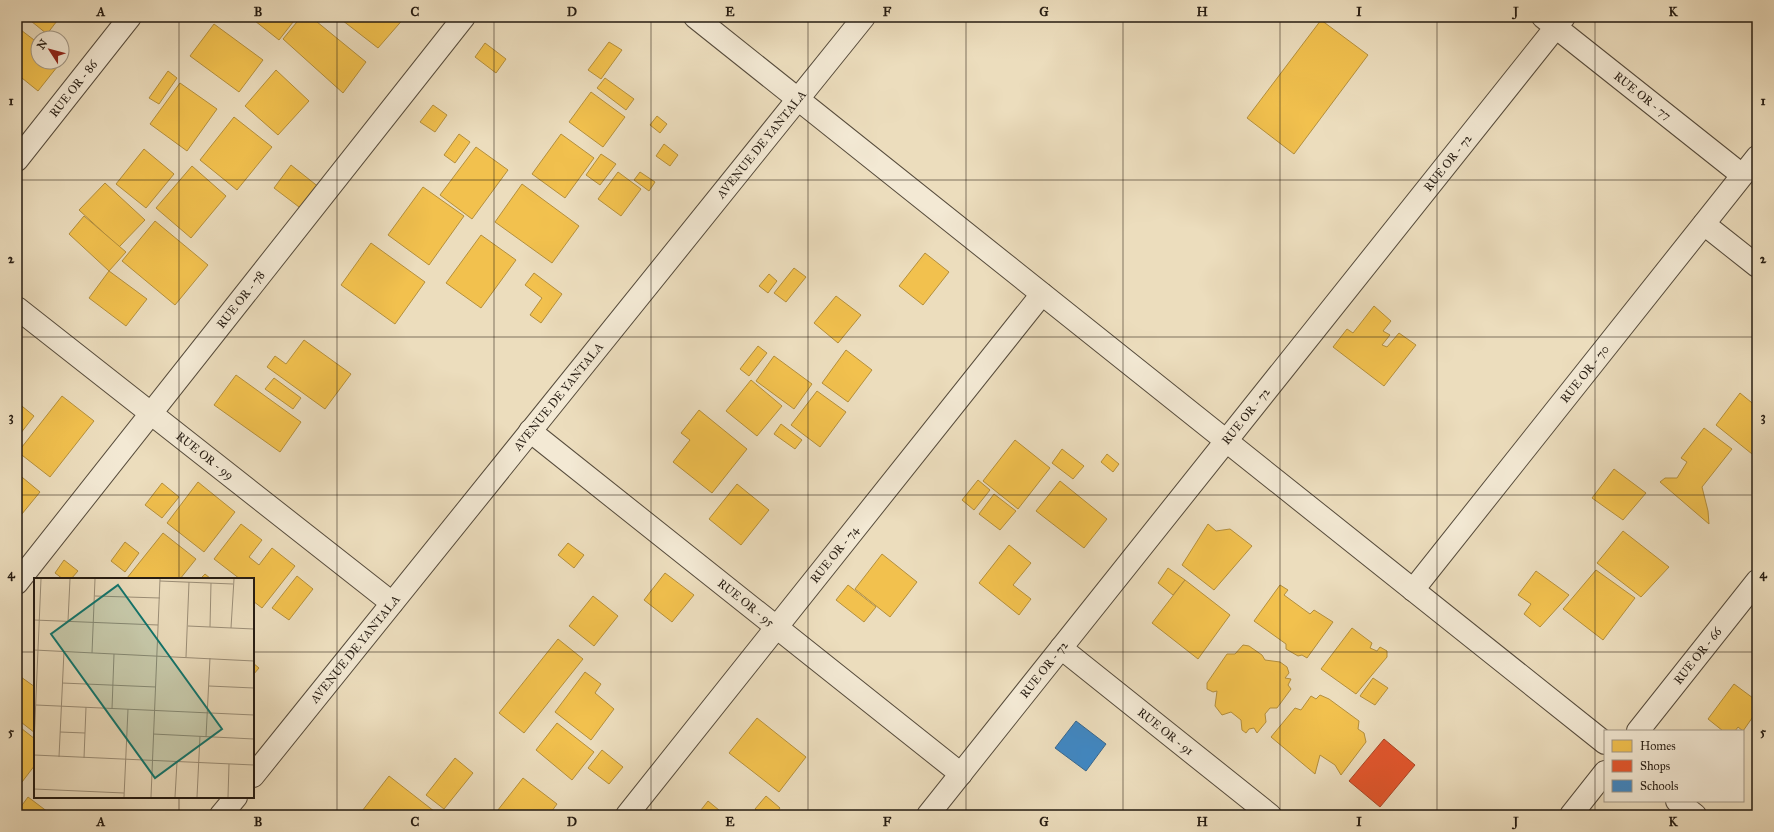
<svg xmlns="http://www.w3.org/2000/svg" width="1774" height="832" viewBox="0 0 1774 832" font-family="'IM FELL Great Primer',serif">
	<style>
		.homes { fill: #f2c14e; stroke: #b48f3c }
		.shops { fill: #e4572e; stroke: #ab4525 }
		.schools { fill: #3f88c5; stroke: #37678f }
		.lines { fill: none; stroke-linecap: round; stroke-linejoin: round }
		.minor-casing { stroke: #574c3c; stroke-width: 24 }
		.minor { stroke: #f3e9d4; stroke-width: 22 }
		.grid { fill: none; stroke: #251b11; stroke-width: 1; stroke-opacity: 0.55 }
		.labels { text-anchor: middle; dominant-baseline: central; stroke-width: 4; stroke-linejoin: round; paint-order: stroke }
		.street-label { font-size: 12px; fill: #251b11; stroke: #f3e9d4 }
		.inset-road { fill: none; stroke: #9c8f78; stroke-width: 1 }
		.view { fill: #0f766e; fill-opacity: 0.15; stroke: #0f766e; stroke-width: 2 }
		.inset-edge { fill: none; stroke: #251b11; stroke-width: 2 }
		.neatline { fill: none; stroke: #251b11; stroke-width: 1.5 }
		.grid-label { font-size: 13px; text-anchor: middle; font-weight: bold; fill: #251b11 }
	</style>
	<rect width="100%" height="100%" fill="#ecddbd"/>
	<filter id="stains"><feTurbulence type="fractalNoise" baseFrequency=".005" numOctaves="4"/><feColorMatrix values="0 0 0 0 .2 0 0 0 0 .09 0 0 0 0 .02 0 0 0 .5 -.17"/></filter>
	<radialGradient id="worn" r=".72"><stop offset=".6" stop-color="#630" stop-opacity="0"/><stop offset="1" stop-color="#630" stop-opacity=".3"/></radialGradient>
	<g class="homes">
		<polygon points="26,17 60,17 47,34"/>
		<polygon points="250,17 297,17 279,40"/>
		<polygon points="301,17 311,17 366,62 343,93 283,39"/>
		<polygon points="338,17 405,17 378,48"/>
		<polygon points="434,17 443,17 440,21"/>
		<polygon points="1321,20 1368,55 1294,154 1247,118"/>
		<polygon points="214,24 263,60 239,92 190,56"/>
		<polygon points="17,27 38,43 38,62 61,62 38,91 17,74"/>
		<polygon points="609,42 622,50 601,79 588,70"/>
		<polygon points="485,43 506,59 496,73 475,57"/>
		<polygon points="276,70 309,101 278,135 245,106"/>
		<polygon points="168,71 177,78 159,104 149,98"/>
		<polygon points="605,78 634,99 626,110 597,88"/>
		<polygon points="180,83 217,109 187,151 150,124"/>
		<polygon points="591,92 625,117 603,147 569,122"/>
		<polygon points="433,105 447,115 435,132 420,122"/>
		<polygon points="657,116 667,124 660,133 650,125"/>
		<polygon points="234,117 272,147 237,190 200,160"/>
		<polygon points="459,134 470,142 455,163 444,155"/>
		<polygon points="561,134 594,158 565,198 532,174"/>
		<polygon points="664,144 678,155 670,166 656,156"/>
		<polygon points="476,147 508,170 472,219 440,195"/>
		<polygon points="144,149 174,174 146,208 116,184"/>
		<polygon points="601,154 616,164 600,185 586,175"/>
		<polygon points="291,165 320,188 303,210 274,188"/>
		<polygon points="192,166 226,196 191,238 156,208"/>
		<polygon points="618,172 641,189 621,216 598,199"/>
		<polygon points="640,172 655,182 649,191 634,180"/>
		<polygon points="105,183 145,220 119,247 79,210"/>
		<polygon points="522,184 579,226 552,263 495,222"/>
		<polygon points="423,187 464,216 429,265 388,235"/>
		<polygon points="84,216 126,252 109,271 69,234"/>
		<polygon points="155,221 208,265 175,305 122,261"/>
		<polygon points="481,235 516,260 481,308 446,283"/>
		<polygon points="371,243 425,282 395,324 341,285"/>
		<polygon points="925,253 949,272 923,305 899,286"/>
		<polygon points="794,268 806,277 786,302 774,293"/>
		<polygon points="109,271 147,299 126,326 89,298"/>
		<polygon points="534,273 562,294 541,323 530,315 542,298 525,285"/>
		<polygon points="769,274 777,281 768,293 759,286"/>
		<polygon points="836,296 861,315 838,343 814,323"/>
		<polygon points="1374,306 1391,321 1383,331 1390,335 1382,345 1387,347 1399,333 1416,345 1384,386 1333,347 1347,329 1353,333"/>
		<polygon points="304,340 351,374 325,409 267,367 275,356 286,364"/>
		<polygon points="758,346 767,353 749,376 740,369"/>
		<polygon points="846,350 872,370 848,402 822,383"/>
		<polygon points="774,356 812,384 794,409 756,381"/>
		<polygon points="236,375 301,422 280,452 214,405"/>
		<polygon points="274,378 301,398 293,409 265,389"/>
		<polygon points="751,380 782,406 757,436 726,411"/>
		<polygon points="817,391 846,412 820,447 791,425"/>
		<polygon points="1740,393 1757,407 1757,458 1716,425"/>
		<polygon points="62,396 94,421 50,477 18,452"/>
		<polygon points="17,402 34,416 17,438"/>
		<polygon points="699,410 747,449 712,493 673,462 690,440 681,433"/>
		<polygon points="781,424 802,440 795,449 774,434"/>
		<polygon points="1704,428 1732,449 1702,487 1708,511 1709,524 1660,482 1665,478 1677,478 1687,462 1681,458"/>
		<polygon points="1015,440 1050,468 1018,509 983,481"/>
		<polygon points="1062,449 1084,466 1073,479 1052,463"/>
		<polygon points="1107,454 1119,464 1113,472 1101,462"/>
		<polygon points="1614,469 1646,493 1623,520 1592,498"/>
		<polygon points="17,473 40,492 17,520"/>
		<polygon points="978,480 990,490 974,510 962,500"/>
		<polygon points="1060,481 1107,519 1084,548 1036,511"/>
		<polygon points="198,482 235,512 204,552 167,523"/>
		<polygon points="162,483 179,497 162,518 145,505"/>
		<polygon points="737,484 769,510 741,545 709,519"/>
		<polygon points="994,494 1016,511 1000,530 979,514"/>
		<polygon points="241,524 262,540 249,557 259,565 272,548 295,566 262,608 253,601 253,579 240,579 214,559"/>
		<polygon points="1208,524 1216,531 1230,529 1252,546 1214,590 1182,565"/>
		<polygon points="1623,531 1669,567 1641,597 1597,563"/>
		<polygon points="163,533 196,559 180,579 128,579 127,578"/>
		<polygon points="125,542 139,553 125,572 111,561"/>
		<polygon points="568,543 584,555 574,568 558,555"/>
		<polygon points="1009,545 1031,563 1013,585 1031,599 1019,615 979,583"/>
		<polygon points="882,554 917,582 890,617 855,589"/>
		<polygon points="64,560 78,571 71,579 63,579 55,573"/>
		<polygon points="1168,568 1185,580 1173,595 1158,583"/>
		<polygon points="1596,570 1635,598 1603,640 1563,609"/>
		<polygon points="1536,571 1569,595 1540,627 1524,614 1531,604 1518,595"/>
		<polygon points="665,573 694,595 672,622 644,600"/>
		<polygon points="205,574 211,579 200,579"/>
		<polygon points="297,576 313,589 289,620 272,608"/>
		<polygon points="1185,580 1230,615 1198,659 1152,623"/>
		<polygon points="848,585 876,607 864,622 836,600"/>
		<polygon points="1280,585 1288,590 1284,595 1310,614 1314,610 1333,622 1307,658 1302,655 1298,656 1286,649 1286,644 1254,621"/>
		<polygon points="593,596 618,616 594,646 569,626"/>
		<polygon points="1352,628 1372,643 1370,648 1377,651 1380,647 1387,651 1387,657 1356,694 1321,669"/>
		<polygon points="558,639 583,659 524,733 499,713"/>
		<polygon points="1243,645 1249,646 1262,655 1265,660 1280,662 1287,667 1289,673 1285,678 1291,679 1288,685 1291,689 1277,708 1270,708 1265,714 1266,722 1257,733 1254,728 1249,729 1246,733 1242,730 1241,720 1231,712 1222,715 1215,706 1217,691 1213,692 1207,689 1207,683 1227,654 1235,654"/>
		<polygon points="253,663 259,668 253,675"/>
		<polygon points="585,672 601,684 595,693 614,709 591,740 555,712"/>
		<polygon points="21,677 35,687 35,733 17,719 17,683"/>
		<polygon points="1373,678 1388,688 1375,705 1360,696"/>
		<polygon points="1734,684 1757,701 1757,711 1743,731 1738,727 1735,731 1723,731 1708,719"/>
		<polygon points="1320,695 1329,699 1359,721 1358,729 1364,733 1366,742 1341,775 1335,765 1320,755 1315,774 1271,737 1295,708 1301,710 1311,696 1316,699"/>
		<polygon points="757,718 806,757 779,792 729,753"/>
		<polygon points="557,723 594,752 572,780 536,750"/>
		<polygon points="17,725 35,739 35,765 22,782 17,778"/>
		<polygon points="602,750 623,767 609,784 588,768"/>
		<polygon points="455,758 473,773 444,809 426,795"/>
		<polygon points="389,776 439,815 359,815"/>
		<polygon points="523,778 557,804 549,815 494,815"/>
		<polygon points="766,796 780,808 775,815 763,815 755,809"/>
		<polygon points="28,797 52,815 17,815 17,812"/>
		<polygon points="708,801 725,815 697,815"/>
	</g>
	<polygon class="shops" points="1384,739 1415,765 1380,807 1349,781"/>
	<polygon class="schools" points="1076,721 1106,744 1086,771 1055,748"/>
	<g class="lines">
		<defs>
			<g id="minor">
				<polyline points="695,17 1605,743"/>
				<path id="s1" d="M1543 17 1742 175"/>
				<path id="s2" d="M17 160 130 17"/>
				<polyline points="1704,224 1757,266"/>
				<path id="s3" d="M17 308 392 603"/>
				<path id="s4" d="M530 431 961 774"/>
				<path id="s5" d="M17 583 464 17"/>
				<path id="s6" d="M1413 590 1757 157"/>
				<path id="s7" d="M1061 648 1270 815"/>
				<path id="s8" d="M1638 731 1757 581"/>
				<path id="s9" d="M253 776 864 17"/>
				<polyline points="1677,801 1695,815"/>
				<polyline points="221,815 236,797"/>
				<path id="s10" d="M627 815 1042 294"/>
				<path id="s11" d="M928 815 1564 17"/>
				<polyline points="1571,815 1605,772"/>
			</g>
		</defs>
		<use href="#minor" class="minor-casing"/>
		<use href="#minor" class="minor"/>
	</g>
	<path class="grid" d="M179 17V579M337 17V815M494 17V815M651 17V815M808 17V815M966 17V815M1123 17V815M1280 17V815M1437 17V815M1595 17V815M17 180H1757M17 337H1757M17 495H1757M17 652H35M253 652H1757M179 797V815"/>
	<g class="labels">
		<g class="street-label">
			<text stroke="none"><textPath href="#s2" startOffset="91">RUE OR - 86</textPath></text>
			<text stroke="none"><textPath href="#s1" startOffset="127">RUE OR - 77</textPath></text>
			<text stroke="none"><textPath href="#s9" startOffset="811">AVENUE DE YANTALA</textPath></text>
			<text stroke="none"><textPath href="#s11" startOffset="834">RUE OR - 72</textPath></text>
			<text stroke="none"><textPath href="#s5" startOffset="361">RUE OR - 78</textPath></text>
			<text stroke="none"><textPath href="#s6" startOffset="276">RUE OR - 70</textPath></text>
			<text stroke="none"><textPath href="#s9" startOffset="487">AVENUE DE YANTALA</textPath></text>
			<text stroke="none"><textPath href="#s11" startOffset="510">RUE OR - 72</textPath></text>
			<text stroke="none"><textPath href="#s3" startOffset="239">RUE OR - 99</textPath></text>
			<text stroke="none"><textPath href="#s10" startOffset="333">RUE OR - 74</textPath></text>
			<text stroke="none"><textPath href="#s4" startOffset="276">RUE OR - 95</textPath></text>
			<text stroke="none"><textPath href="#s9" startOffset="163">AVENUE DE YANTALA</textPath></text>
			<text stroke="none"><textPath href="#s8" startOffset="96">RUE OR - 66</textPath></text>
			<text stroke="none"><textPath href="#s11" startOffset="186">RUE OR - 72</textPath></text>
			<text stroke="none"><textPath href="#s7" startOffset="134">RUE OR - 91</textPath></text>
		</g>
	</g>
	<g transform="translate(34 578)">
		<rect width="220" height="220" fill="#ecddbd"/>
		<path class="inset-road" d="M126 3 199 6M61 18 126 20M0 42 124 47M34 43 36 1M154 48 220 51M176 49 177 5M197 50 200 1M0 72 220 83M58 75 61 1M152 79 155 4M28 105 122 109M175 108 220 110M2 127 220 137M78 131 80 76M26 154 51 155M119 156 220 161M172 159 176 80M0 166 7 1M0 177 220 187M25 179 30 73M50 180 52 129M0 211 90 215M90 219 94 131M117 219 126 1M141 219 143 184M163 219 166 158M194 219 195 186"/>
		<path class="view" d="M84 7 188 151 121 200 17 56Z"/>
		<rect width="220" height="220" class="inset-edge"/>
	</g>
	<rect width="1774" height="832" fill="none" stroke="#ecddbd" stroke-width="44"/>
	<rect x="1604" y="730" width="140" height="72" fill="#f3e9d4" stroke="#a19786"/>
	<rect x="1612" y="740" width="20" height="12" fill="#f2c14e" stroke="#a19786"/>
	<text x="1640" y="750" font-size="12" fill="#251b11">Homes</text>
	<rect x="1612" y="760" width="20" height="12" fill="#e4572e" stroke="#a19786"/>
	<text x="1640" y="770" font-size="12" fill="#251b11">Shops</text>
	<rect x="1612" y="780" width="20" height="12" fill="#3f88c5" stroke="#a19786"/>
	<text x="1640" y="790" font-size="12" fill="#251b11">Schools</text>
	<g transform="translate(50 50) rotate(306)"><circle r="19" fill="#f3e9d4" stroke="#a19786"/>
	<path d="M0-3L7 15L0 10L-7 15Z" fill="#8f2418"/>
	<text y="-6" font-size="11" font-weight="bold" text-anchor="middle" fill="#251b11">N</text>
	</g>
	<rect x="22" y="22" width="1730" height="788" class="neatline"/>
	<g class="grid-label">
		<text x="101" y="16">A</text>
		<text x="258" y="16">B</text>
		<text x="415" y="16">C</text>
		<text x="572" y="16">D</text>
		<text x="730" y="16">E</text>
		<text x="887" y="16">F</text>
		<text x="1044" y="16">G</text>
		<text x="1202" y="16">H</text>
		<text x="1359" y="16">I</text>
		<text x="1516" y="16">J</text>
		<text x="1673" y="16">K</text>
		<text x="11" y="105">1</text>
		<text x="1763" y="105">1</text>
		<text x="11" y="263">2</text>
		<text x="1763" y="263">2</text>
		<text x="11" y="421">3</text>
		<text x="1763" y="421">3</text>
		<text x="11" y="578">4</text>
		<text x="1763" y="578">4</text>
		<text x="11" y="736">5</text>
		<text x="1763" y="736">5</text>
		<text x="101" y="826">A</text>
		<text x="258" y="826">B</text>
		<text x="415" y="826">C</text>
		<text x="572" y="826">D</text>
		<text x="730" y="826">E</text>
		<text x="887" y="826">F</text>
		<text x="1044" y="826">G</text>
		<text x="1202" y="826">H</text>
		<text x="1359" y="826">I</text>
		<text x="1516" y="826">J</text>
		<text x="1673" y="826">K</text>
	</g>
	<rect width="100%" height="100%" filter="url(#stains)"/>
	<rect width="100%" height="100%" fill="url(#worn)"/>
</svg>
